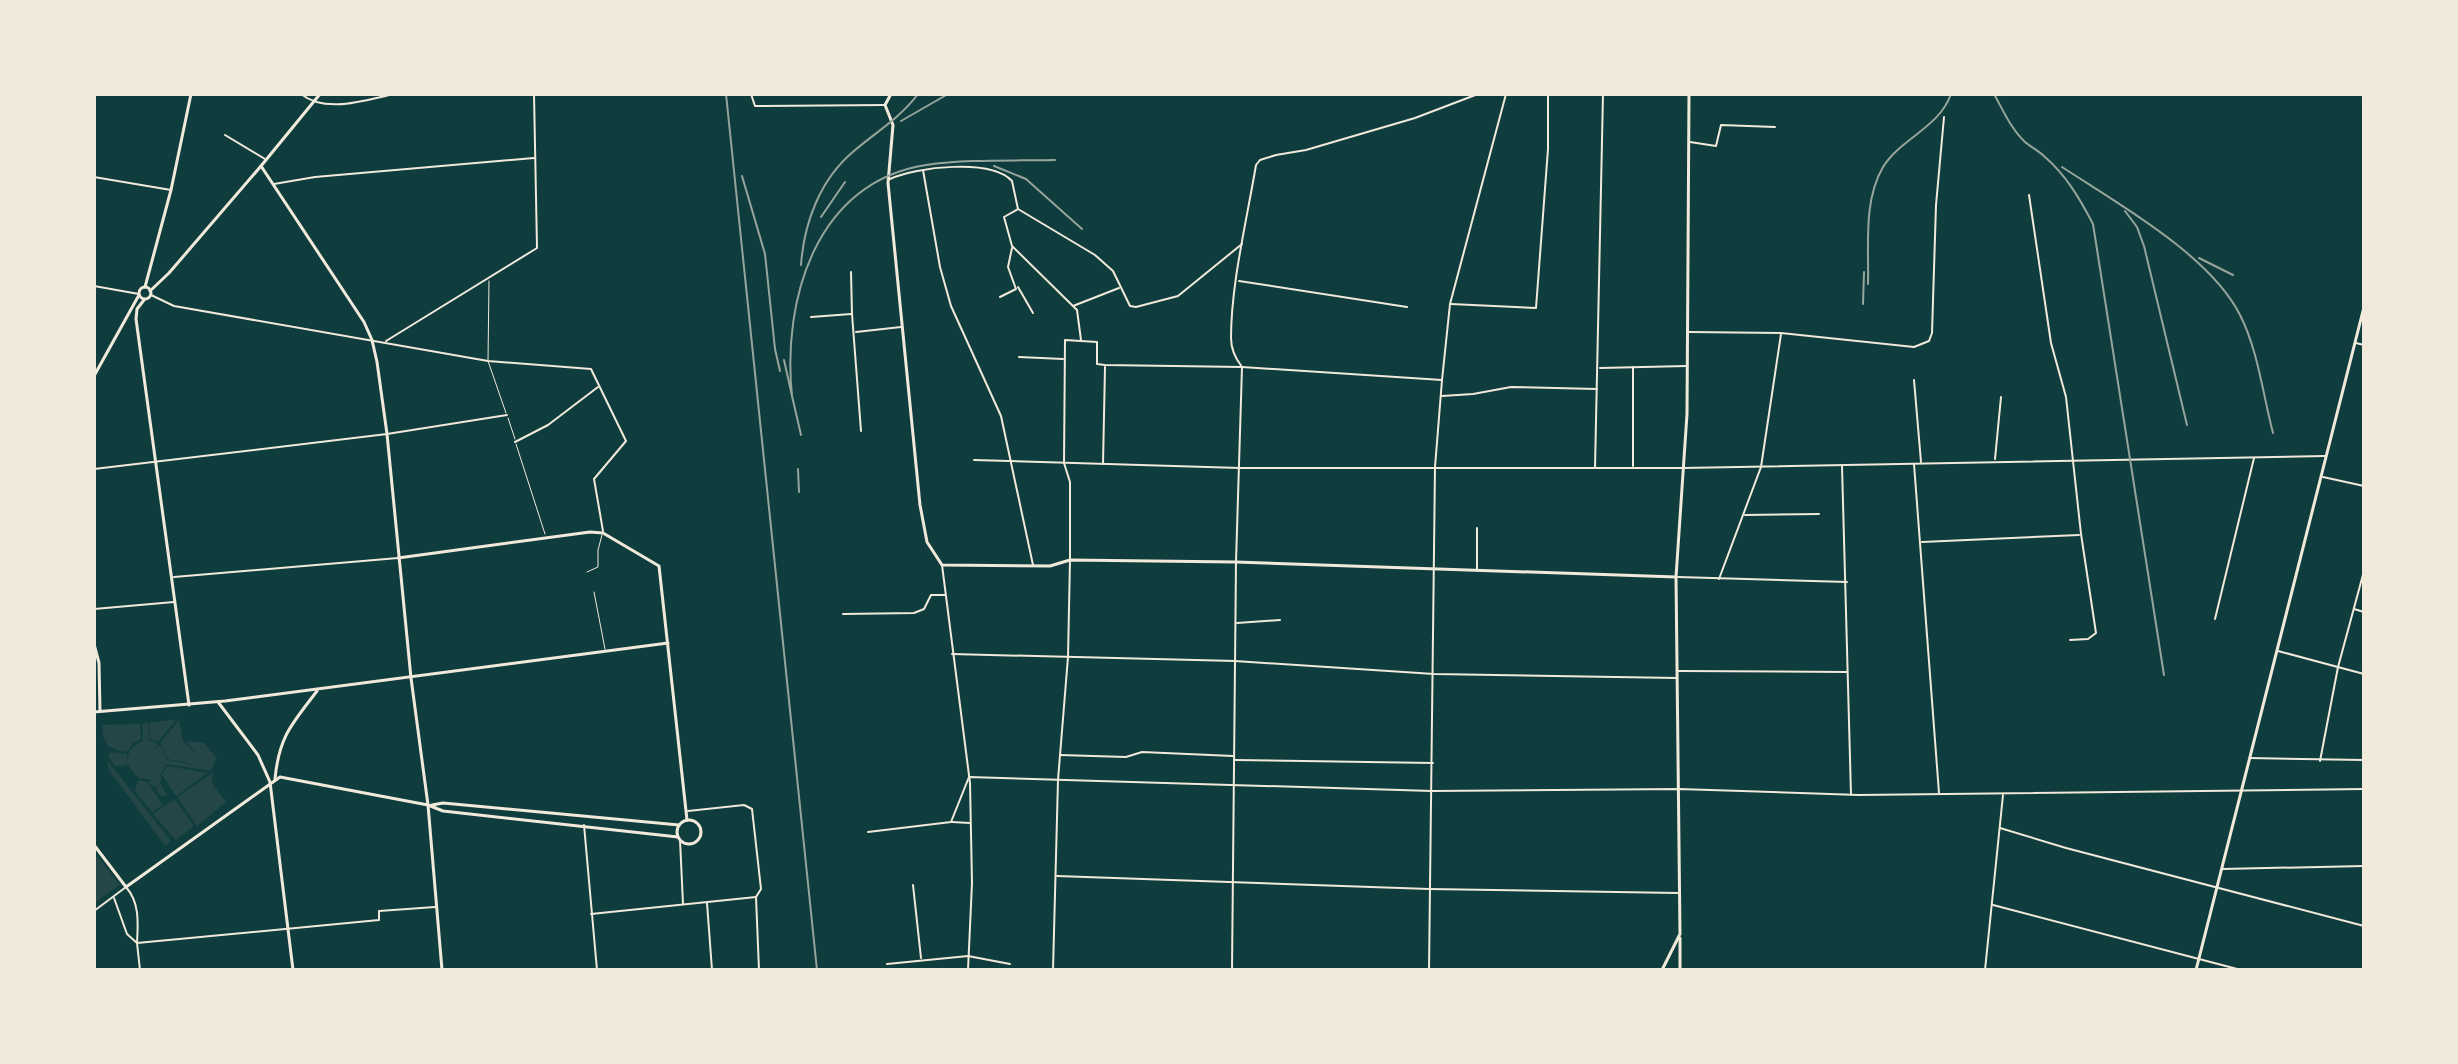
<svg xmlns="http://www.w3.org/2000/svg" width="2458" height="1064" viewBox="0 0 2458 1064" font-family="'Roboto Serif',serif">
	<style>
		.green { fill: #244646 }
		.lines { fill: none; stroke-linecap: round; stroke-linejoin: round }
		.service { stroke: #f1e9da; stroke-width: 1 }
		.minor { stroke: #f1e9da; stroke-width: 2 }
		.tertiary { stroke: #f1e9da; stroke-width: 3 }
		.secondary { stroke: #f1e9da; stroke-width: 3 }
		.rail { stroke: #97a49c; stroke-width: 2 }
	</style>
	<rect width="100%" height="100%" fill="#0f3d3e"/>
	<g class="green">
		<polygon points="177,719 158,742 150,739 149,723"/>
		<polygon points="179,720 183,741 203,760 185,741 204,743 217,758 211,771 166,764 160,776 162,779 160,782 165,792 168,793 162,797 157,792 157,787 149,785 148,782 151,780 138,778 140,772 137,777 127,763 127,765 115,766 108,756 110,752 127,754 127,761 130,749 143,740 142,724 148,723 149,740 158,744 153,752 159,745 163,749 167,760 212,768 168,759 160,743"/>
		<path d="M140 724 141 739 133 743 127 752C108 749 103 744 102 725Z"/>
		<polygon points="107,760 171,841 165,846 109,770"/>
		<polygon points="167,766 208,773 176,796 162,775"/>
		<polygon points="214,772 211,782 226,802 197,826 177,797"/>
		<polygon points="138,780 147,782 163,805 152,812 135,791"/>
		<polygon points="175,799 194,826 176,840 153,814"/>
		<polygon points="94,852 120,885 94,903"/>
	</g>
	<g class="lines">
		<g class="service">
			<polyline points="489,281 488,361 506,413"/>
			<polyline points="508,418 515,439"/>
			<polyline points="516,444 545,534"/>
			<polyline points="587,572 598,567 598,550 602,535"/>
			<polyline points="594,592 605,649"/>
		</g>
		<g class="minor">
			<path d="M301 94C326 114 365 100 394 94"/>
			<polyline points="751,94 755,106 885,105"/>
			<polyline points="225,135 265,159"/>
			<polyline points="1690,142 1716,146 1721,125 1775,127"/>
			<polyline points="923,170 940,267 951,306 1001,416 1033,565"/>
			<polyline points="94,177 171,190"/>
			<path d="M890 179C916 167 991 158 1012 181L1018 209"/>
			<polyline points="274,184 315,177 534,158"/>
			<polyline points="2029,195 2051,343 2066,397 2081,534 2096,633 2088,639 2070,640"/>
			<polyline points="851,272 852,314 861,431"/>
			<polyline points="1239,281 1407,307"/>
			<polyline points="94,286 139,294"/>
			<polyline points="1018,287 1033,313"/>
			<polyline points="151,295 174,306 488,361 591,369 626,441 594,479 603,531"/>
			<polyline points="1000,297 1016,289 1008,267 1012,248"/>
			<polyline points="1451,304 1536,308 1548,149 1548,94"/>
			<polyline points="1073,306 1119,288"/>
			<polyline points="811,317 851,314"/>
			<polyline points="856,332 901,327"/>
			<polyline points="1689,332 1781,333 1914,347 1929,341 1932,333 1936,205 1944,117"/>
			<polyline points="1081,340 1077,310 1012,246 1004,217 1018,209 1095,255 1113,271 1130,306 1136,307 1178,296 1242,244"/>
			<polyline points="386,341 537,248 534,94"/>
			<polyline points="2356,343 2364,345"/>
			<polyline points="1019,357 1063,359"/>
			<polyline points="1600,368 1686,366"/>
			<polyline points="1914,380 1921,462"/>
			<polyline points="1442,396 1473,394 1511,387 1597,389"/>
			<polyline points="515,442 548,425 598,387"/>
			<polyline points="1995,459 2001,397"/>
			<polyline points="974,460 1240,468 1683,468 2325,456"/>
			<polyline points="1103,464 1105,367"/>
			<polyline points="1914,464 1939,793"/>
			<polyline points="1633,466 1633,367"/>
			<polyline points="1842,466 1851,795"/>
			<polyline points="1595,468 1603,94"/>
			<polyline points="94,469 387,434 507,415"/>
			<polyline points="2323,477 2364,486"/>
			<polyline points="1745,515 1819,514"/>
			<polyline points="1477,528 1477,569"/>
			<polyline points="1922,542 2079,535"/>
			<polyline points="942,565 970,783 972,883 968,970"/>
			<polyline points="174,577 398,558"/>
			<polyline points="1678,577 1847,582"/>
			<polyline points="1719,579 1761,467 1781,334"/>
			<polyline points="94,609 174,602"/>
			<polyline points="2354,609 2364,612"/>
			<polyline points="843,614 914,613 924,609 931,595 945,595"/>
			<polyline points="2215,619 2254,458"/>
			<polyline points="1237,623 1280,620"/>
			<polyline points="2278,651 2364,674"/>
			<polyline points="952,654 1235,661 1434,674 1677,678"/>
			<polyline points="1678,671 1847,672"/>
			<polyline points="1060,755 1126,757 1142,752 1233,756"/>
			<polyline points="2250,758 2364,760"/>
			<polyline points="1235,760 1433,763"/>
			<polyline points="2320,761 2338,667 2364,571"/>
			<polyline points="688,811 744,805 752,809 761,889 756,897 759,970"/>
			<polyline points="952,822 970,823"/>
			<polyline points="584,825 597,970"/>
			<polyline points="2000,828 2066,848 2364,926"/>
			<polyline points="868,832 951,822 969,777 1432,791 1679,789 1859,795 2364,789"/>
			<polyline points="680,840 683,904"/>
			<polyline points="2222,869 2364,866"/>
			<polyline points="1057,876 1429,889 1678,893"/>
			<polyline points="913,885 921,958"/>
			<polyline points="114,898 127,934 137,943 140,970"/>
			<polyline points="707,903 712,970"/>
			<polyline points="1993,905 2241,970"/>
			<path d="M94 911 126 887C140 903 138 923 137 943L379 920V911L435 907"/>
			<polyline points="591,914 756,897"/>
			<polyline points="887,964 968,956 1010,964"/>
			<polyline points="1053,970 1058,780 1068,657 1070,560 1070,482 1064,463 1065,340 1097,342 1097,364 1105,365 1242,367 1442,380"/>
			<path d="M1232 970 1236 562 1242 367C1235 358 1231 350 1231 338 1231 284 1247 219 1256 165L1260 160 1276 155 1306 150 1415 118 1478 94"/>
			<polyline points="1429,970 1435,467 1442,380 1450,304 1506,94"/>
			<polyline points="1985,970 2003,795"/>
		</g>
		<g class="tertiary">
			<polyline points="891,94 885,105 893,125 888,183 920,505 927,542 942,565 1050,566 1070,560 1236,562 1676,577"/>
			<circle cx="145" cy="293" r="6"/>
			<polyline points="145,287 171,190 191,94"/>
			<polyline points="150,291 169,273 261,166"/>
			<polyline points="144,300 137,309 136,319 189,705"/>
			<polyline points="94,376 139,295"/>
			<polyline points="398,558 590,532 603,533 659,566 687,820"/>
			<polyline points="94,644 99,663 100,711"/>
			<polyline points="218,702 258,755 270,782 293,970"/>
			<polyline points="94,712 225,701 668,643"/>
			<path d="M275 779C279 736 292 724 317 691"/>
			<polyline points="432,805 443,803 679,825"/>
			<circle cx="689" cy="832" r="12"/>
			<polyline points="94,845 126,887 280,777 428,805 443,811 678,837"/>
			<polyline points="1680,938 1680,970"/>
			<polyline points="1662,970 1680,934 1676,577 1687,414 1689,94"/>
			<polyline points="2196,970 2364,307"/>
		</g>
		<polyline class="secondary" points="320,94 261,166 364,322 372,340 377,362 387,434 411,678 428,805 442,970"/>
		<g class="rail">
			<polyline points="726,94 817,970"/>
			<path d="M1994 94C2003 110 2011 129 2025 142 2031 147 2039 151 2045 157 2066 175 2080 199 2093 224L2164 675"/>
			<polyline points="2359,94 2364,96"/>
			<polyline points="901,121 948,94"/>
			<polyline points="994,166 1026,179 1082,229"/>
			<path d="M2062 167C2117 203 2210 255 2240 315 2258 350 2263 395 2273 433"/>
			<polyline points="742,176 765,254 775,349 780,371"/>
			<polyline points="2125,211 2137,227 2144,246 2187,425"/>
			<polyline points="821,217 845,182"/>
			<polyline points="2199,258 2233,275"/>
			<path d="M801 265C804 223 820 179 854 151 876 132 900 118 918 94"/>
			<path d="M1868 284C1869 247 1863 201 1883 167 1901 138 1939 128 1951 94"/>
			<polyline points="1863,304 1864,272"/>
			<path d="M784 360 792 396C782 300 816 182 926 165 968 159 1013 161 1055 160"/>
			<polyline points="792,396 801,435"/>
			<polyline points="798,469 799,492"/>
		</g>
	</g>
	<rect width="2458" height="1064" fill="none" stroke="#f1e9da" stroke-width="192"/>
</svg>
